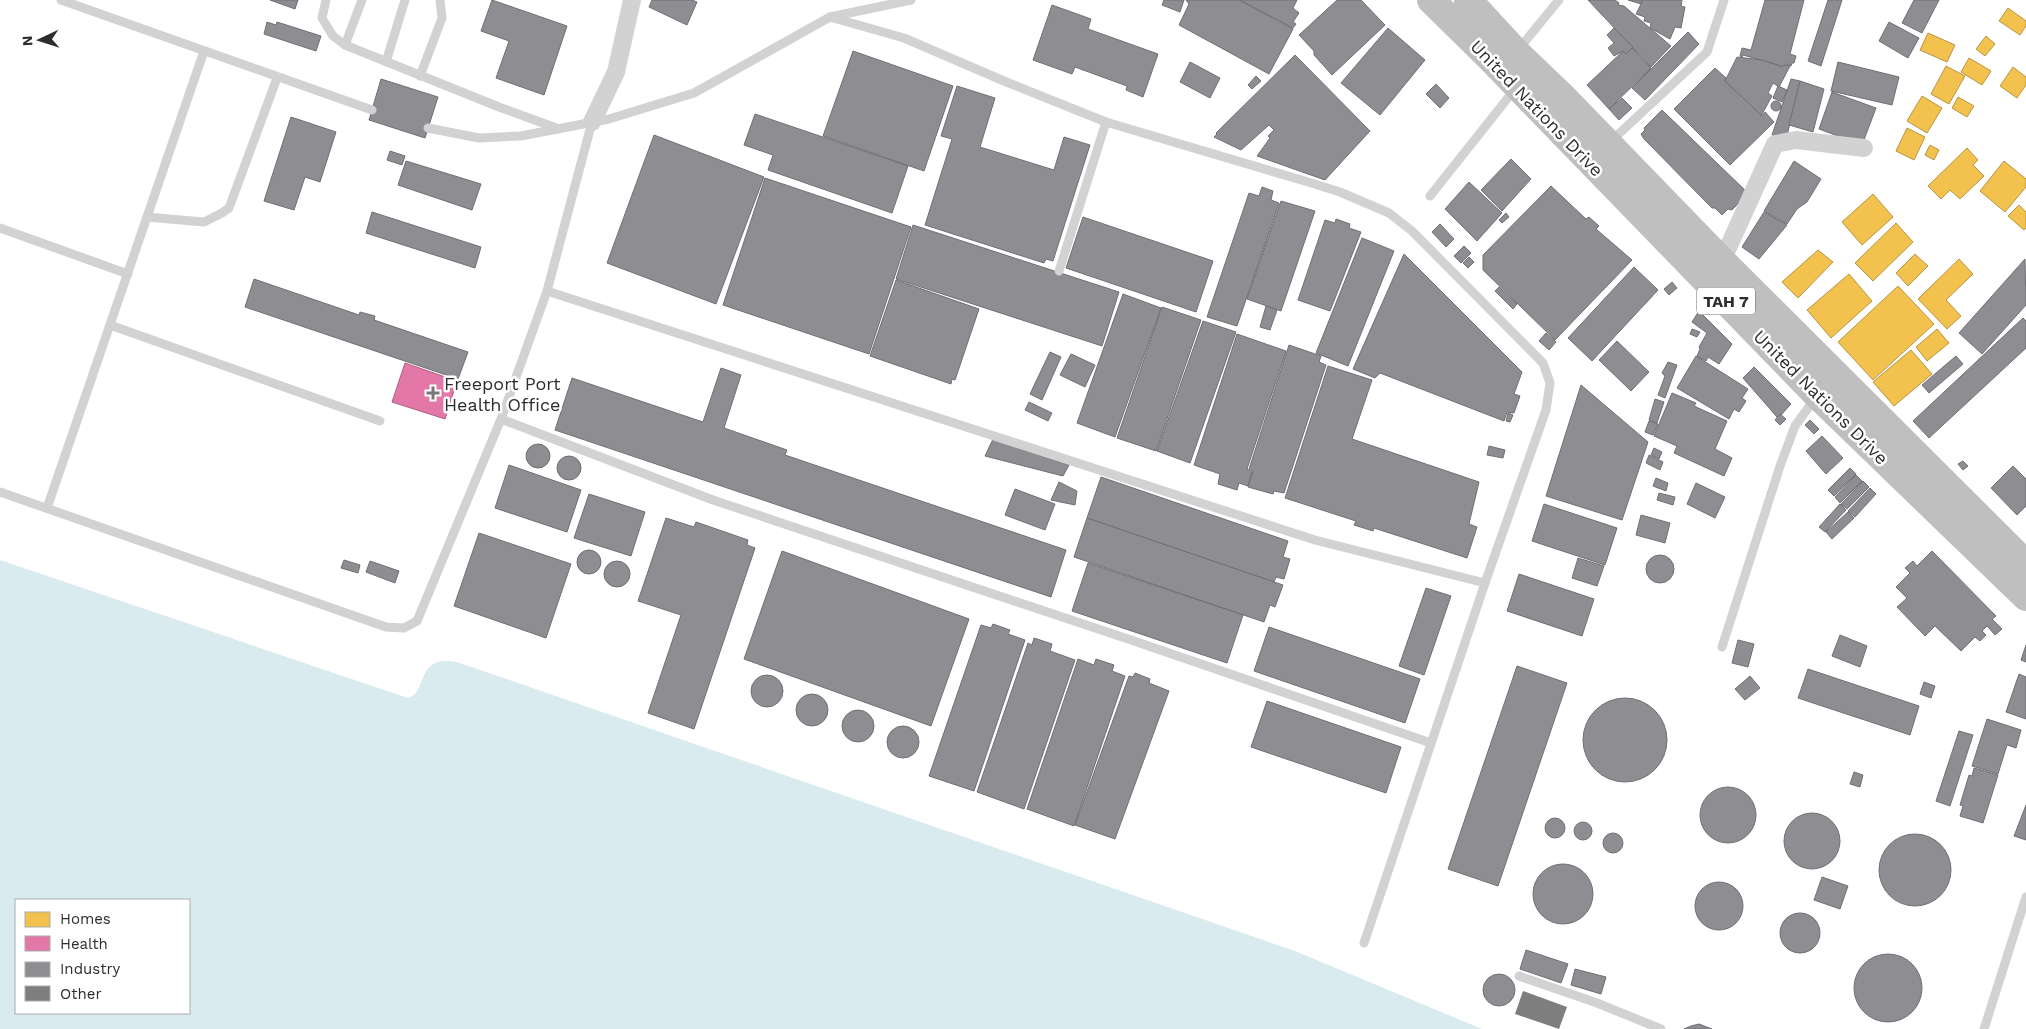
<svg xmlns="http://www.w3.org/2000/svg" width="2026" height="1029" viewBox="0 0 2026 1029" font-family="'Work Sans',sans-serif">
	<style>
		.water { fill: #d9ebee; fill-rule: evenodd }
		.homes { fill: #f2c14e; stroke: #b79544 }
		.health { fill: #e377a8; stroke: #ac6183 }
		.industry { fill: #8d8d92; stroke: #707074 }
		.building { fill: #7e7e7e }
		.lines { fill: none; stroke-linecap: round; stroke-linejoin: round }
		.lane { stroke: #d2d2d2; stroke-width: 9 }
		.street { stroke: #d2d2d2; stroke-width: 18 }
		.highway { stroke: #bfbfbf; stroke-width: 28 }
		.poi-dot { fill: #767676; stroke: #fff; stroke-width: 2 }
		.labels { text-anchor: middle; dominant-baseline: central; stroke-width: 5; stroke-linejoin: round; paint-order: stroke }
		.shield { fill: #fff; stroke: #6c6c6c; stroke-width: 1 }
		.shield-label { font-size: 16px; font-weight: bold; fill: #2d2d2d }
		.street-label { font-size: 18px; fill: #2d2d2d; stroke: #fff }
		.poi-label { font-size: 18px; fill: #2d2d2d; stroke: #fff; text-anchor: start }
	</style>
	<rect width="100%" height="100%" fill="#fff"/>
	<path class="water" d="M0 560 408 698C429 692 414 654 457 662L1295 951 1482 1029H0ZM16 900H189V1013H16Z"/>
	<g class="homes">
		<polygon points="2008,8 2026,21 2026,26 2020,35 1999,21"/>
		<polygon points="1928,33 1955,45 1947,62 1920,50"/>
		<polygon points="1986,36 1995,44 1985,56 1976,49"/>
		<polygon points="1969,58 1991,71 1982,85 1961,72"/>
		<polygon points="1946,66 1965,76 1949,104 1931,94"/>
		<polygon points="2013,67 2026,77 2026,85 2017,98 2000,86"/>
		<polygon points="1922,96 1942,108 1927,133 1907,121"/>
		<polygon points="1958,97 1974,106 1967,117 1952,108"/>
		<polygon points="1907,128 1925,137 1914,160 1896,151"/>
		<polygon points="1930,145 1939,150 1934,160 1925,155"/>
		<polygon points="1967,148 1978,160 1973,165 1984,176 1960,199 1950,190 1941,199 1928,186"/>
		<polygon points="2004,161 2026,179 2026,187 2005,212 1980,191"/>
		<polygon points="1873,194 1893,217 1862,245 1842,222"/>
		<polygon points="2019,205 2026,212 2026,228 2024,230 2008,216"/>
		<polygon points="1896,223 1913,242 1873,281 1855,263"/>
		<polygon points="1818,250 1833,262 1798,298 1782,282"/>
		<polygon points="1915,254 1928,266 1908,286 1896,273"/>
		<polygon points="1959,259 1973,274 1946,300 1961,316 1947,329 1918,299"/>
		<polygon points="1849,274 1872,301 1831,338 1807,310"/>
		<polygon points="1898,286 1934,324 1873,380 1838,342"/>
		<polygon points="1937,329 1949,343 1927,361 1916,347"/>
		<polygon points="1911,350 1932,374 1894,406 1873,382"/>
	</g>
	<polygon class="health" points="405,363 457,381 445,419 392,402"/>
	<g class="industry">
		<polygon points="270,0 298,0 295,9"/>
		<polygon points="492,0 567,26 544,95 496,78 509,41 481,31"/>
		<polygon points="652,0 692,0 697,2 687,25 649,7"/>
		<polygon points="1164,0 1184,0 1180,12 1162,5"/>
		<polygon points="1186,0 1239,0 1293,29 1269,74 1179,25 1189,4"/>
		<polygon points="1240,0 1297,0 1293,8 1299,13 1293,22 1296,24 1293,28"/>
		<polygon points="1337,0 1361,0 1385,25 1332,75 1314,55 1314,51 1299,35"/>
		<polygon points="1588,0 1615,0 1619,3 1618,5 1624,6 1671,46 1651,67"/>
		<polygon points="1628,0 1642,0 1641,4"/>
		<polygon points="1643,0 1682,0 1681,6 1685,7 1681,28 1675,27 1670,39 1650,28 1651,23 1644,21 1645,17 1636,14"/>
		<polygon points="1765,0 1804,0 1790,54 1796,56 1794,63 1792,63 1791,66 1786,64 1782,66 1743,55 1742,57 1740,56 1742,48 1751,50"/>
		<polygon points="1828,0 1842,0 1821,66 1808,61"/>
		<polygon points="1914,0 1939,0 1922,33 1902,23"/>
		<polygon points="1052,5 1091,19 1088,29 1158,54 1143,97 1126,90 1127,86 1075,67 1072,74 1033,60"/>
		<polygon points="267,22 276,25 277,22 321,36 316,51 264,34"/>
		<polygon points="1889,22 1919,38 1908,58 1879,41"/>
		<polygon points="1388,28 1425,60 1380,115 1341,83"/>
		<polygon points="1614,28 1633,47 1626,54 1623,51 1614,56 1608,48 1614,43 1607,35"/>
		<polygon points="1688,32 1699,44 1645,100 1632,88"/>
		<polygon points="1632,48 1651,68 1609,109 1587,85 1623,51 1626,54"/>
		<polygon points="853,51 953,86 924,171 823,136"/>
		<polygon points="1295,55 1370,131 1325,180 1257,156 1270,138 1268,136 1274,130 1269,125 1241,150 1214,137 1217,134 1216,133"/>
		<polygon points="1737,57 1762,60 1782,67 1785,65 1790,66 1779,87 1773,83 1768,93 1772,96 1761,116 1725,81"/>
		<polygon points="1190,62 1220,78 1210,98 1180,82"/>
		<polygon points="1838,62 1899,77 1892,105 1831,91"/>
		<polygon points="1715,68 1726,78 1725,81 1762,116 1765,112 1774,122 1730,165 1674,109"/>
		<polygon points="1256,76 1261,81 1252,89 1248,85"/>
		<polygon points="381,79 438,97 425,138 369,120"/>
		<polygon points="1791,79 1800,81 1786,140 1772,135"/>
		<polygon points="1800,81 1824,89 1813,132 1789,125"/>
		<polygon points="1436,84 1449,98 1440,108 1426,94"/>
		<polygon points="957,86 995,98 980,147 1054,170 1064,137 1090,145 1053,261 1046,259 1044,263 925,225 952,139 941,136"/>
		<polygon points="1778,86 1787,90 1782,102 1773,98"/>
		<polygon points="1832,92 1876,108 1862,145 1819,129"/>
		<polygon points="1622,98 1632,108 1619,120 1609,109"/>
		<circle cx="1776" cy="106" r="5"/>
		<polygon points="1662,110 1748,193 1732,210 1728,209 1722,215 1715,208 1712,208 1644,139 1641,134 1645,130 1644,128"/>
		<polygon points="755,114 908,166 892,213 768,170 773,155 744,145"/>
		<polygon points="291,117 336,132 320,182 305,177 294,210 264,201"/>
		<polygon points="654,135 764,177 716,304 607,263"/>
		<polygon points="390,151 405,156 402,165 387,160"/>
		<polygon points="1511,159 1531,179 1502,211 1481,190"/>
		<polygon points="406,161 481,184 472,210 398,185"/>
		<polygon points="1794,161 1821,179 1807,202 1797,209 1787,224 1764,211"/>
		<polygon points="765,178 911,227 869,354 723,305"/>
		<polygon points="1469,182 1502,213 1477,241 1445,209"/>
		<polygon points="1551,186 1586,219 1589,217 1599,226 1596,229 1632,260 1555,340 1483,270 1483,255"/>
		<polygon points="1262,187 1273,191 1271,200 1279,203 1237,326 1207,317 1249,193 1259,196"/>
		<polygon points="1281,201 1315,211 1281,311 1247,299"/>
		<polygon points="372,212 481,247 475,268 366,233"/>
		<polygon points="1764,212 1787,225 1759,259 1742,247"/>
		<polygon points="1506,213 1509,217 1502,223 1499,220"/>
		<polygon points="1083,217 1213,261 1196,312 1066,268"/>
		<polygon points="1336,219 1350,224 1349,228 1361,232 1330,311 1298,300 1325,220 1335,223"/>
		<polygon points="1440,224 1454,239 1446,247 1432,232"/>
		<polygon points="913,225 1119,292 1102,346 896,279"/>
		<polygon points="1362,238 1394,251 1348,366 1316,353"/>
		<polygon points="1464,246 1471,253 1461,263 1454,256"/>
		<polygon points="1404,254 1522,372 1514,394 1520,396 1514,413 1507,412 1504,421 1380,373 1375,378 1353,369"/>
		<polygon points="1469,257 1474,262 1468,268 1463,263"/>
		<polygon points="2025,259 2026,305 1982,354 1959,333"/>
		<polygon points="1634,267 1658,290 1592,361 1568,338"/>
		<polygon points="254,279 359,315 360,312 375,316 374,320 468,352 458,379 245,307"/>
		<polygon points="896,280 979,309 955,380 952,379 951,384 870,356"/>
		<polygon points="1672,282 1677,288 1669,295 1664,289"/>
		<polygon points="1499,287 1517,304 1513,309 1495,291"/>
		<polygon points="1123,294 1161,308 1115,437 1077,423"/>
		<polygon points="1266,306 1277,310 1270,330 1260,327"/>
		<polygon points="1162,307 1201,320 1156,451 1117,438"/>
		<polygon points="1699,311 1732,344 1719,364 1708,357 1706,361 1697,356 1700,349 1699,347 1707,333 1692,322"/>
		<polygon points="2023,318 2026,321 2026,348 1929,438 1913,421"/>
		<polygon points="1203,321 1236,332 1190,463 1157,451"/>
		<polygon points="1692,329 1700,332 1697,337 1690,334"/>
		<polygon points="1546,333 1556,342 1549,350 1539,341"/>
		<polygon points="1237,334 1286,351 1247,469 1252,472 1248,486 1239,483 1237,490 1218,484 1220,474 1194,465"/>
		<polygon points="1617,341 1649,372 1631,391 1599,360"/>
		<polygon points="1289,345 1321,356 1319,362 1326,365 1284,493 1274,491 1273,494 1248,487 1253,471 1249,469"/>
		<polygon points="1050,352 1061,357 1042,400 1030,394"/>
		<polygon points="1071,354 1095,365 1085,387 1060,375"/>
		<polygon points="1696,356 1748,389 1742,398 1746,401 1739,412 1734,409 1729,419 1677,388"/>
		<polygon points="1956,356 1963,364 1929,393 1922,385"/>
		<polygon points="1668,362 1677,365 1665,398 1658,395 1665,376 1662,373"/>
		<polygon points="1328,366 1372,380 1352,439 1479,482 1469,524 1477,527 1467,558 1374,528 1373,531 1354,525 1356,521 1285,498"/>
		<polygon points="1754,367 1791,404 1781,415 1780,414 1777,417 1743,378"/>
		<polygon points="721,368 741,375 724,428 787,450 785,455 1066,550 1051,597 555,430 572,378 703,422"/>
		<polygon points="1581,385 1648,442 1622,520 1546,496"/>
		<polygon points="1672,393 1696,403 1694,406 1727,421 1715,449 1732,458 1724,476 1674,453 1677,446 1654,436"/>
		<polygon points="1655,399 1664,402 1657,423 1649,420"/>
		<polygon points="1029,402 1052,413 1048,421 1025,410"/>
		<polygon points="1508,413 1513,415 1510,422 1506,421"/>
		<polygon points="1780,414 1786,419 1780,425 1775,420"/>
		<polygon points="1810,420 1819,429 1814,434 1805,425"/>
		<polygon points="1649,421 1658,424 1653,435 1645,432"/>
		<polygon points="1822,436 1843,458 1826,474 1806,451"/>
		<polygon points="993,439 1069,465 1063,476 985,456"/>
		<circle cx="538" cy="456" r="12"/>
		<polygon points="1489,446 1505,450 1503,458 1487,455"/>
		<polygon points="1654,448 1662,452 1659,459 1651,455"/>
		<polygon points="1649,455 1663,462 1660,470 1646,463"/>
		<circle cx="569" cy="468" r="12"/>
		<polygon points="1963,461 1968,466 1963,470 1958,464"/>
		<polygon points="509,465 581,490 567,532 495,508"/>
		<polygon points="2013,466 2026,479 2026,506 2017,515 1991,488"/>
		<polygon points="1850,468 1856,474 1834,496 1828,490"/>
		<polygon points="1856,475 1862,481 1840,503 1835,497"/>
		<polygon points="1101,477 1288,541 1283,557 1290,559 1284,579 1276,577 1274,582 1087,518"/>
		<polygon points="1656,478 1668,483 1666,491 1653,486"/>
		<polygon points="1863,481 1869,487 1847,509 1841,504"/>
		<polygon points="1059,482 1077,491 1075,505 1051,500"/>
		<polygon points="1696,483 1725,497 1715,518 1687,504"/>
		<polygon points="1870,488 1876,494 1855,517 1848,511"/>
		<polygon points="1015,489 1055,504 1045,530 1005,515"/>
		<polygon points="1659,493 1675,497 1673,505 1657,500"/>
		<polygon points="589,494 645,512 631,556 574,538"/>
		<polygon points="1544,504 1617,528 1605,565 1532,541"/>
		<polygon points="1840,504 1846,510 1825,532 1819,527"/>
		<polygon points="1848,512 1854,518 1832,539 1826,532"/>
		<polygon points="1641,515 1670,523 1665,543 1636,535"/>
		<polygon points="666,518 694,527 696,522 748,540 747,545 755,548 694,729 648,713 681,615 638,601"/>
		<polygon points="1087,518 1283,585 1275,607 1270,605 1264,622 1074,557"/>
		<polygon points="479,533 571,564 546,638 454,606"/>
		<circle cx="589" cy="562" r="12"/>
		<polygon points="782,551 969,619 931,726 744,659"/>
		<polygon points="1932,551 1996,616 1992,619 2002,629 1995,635 1987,626 1982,631 1986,635 1980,641 1975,637 1961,651 1935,626 1925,636 1897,607 1907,598 1896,587 1910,573 1905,568 1913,561 1917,566"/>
		<circle cx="1660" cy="569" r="14"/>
		<polygon points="1578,558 1604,566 1597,586 1572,578"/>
		<polygon points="344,560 360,565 358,573 341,568"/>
		<circle cx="617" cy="574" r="13"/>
		<polygon points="370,561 399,571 395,583 366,572"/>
		<polygon points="1088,563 1243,615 1227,663 1072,611"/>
		<polygon points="1519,574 1594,599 1582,636 1507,611"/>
		<polygon points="1426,588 1451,596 1424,675 1399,666"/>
		<polygon points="993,624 1010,630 1008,634 1025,640 974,791 929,776 981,625 991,628"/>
		<polygon points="1269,627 1420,679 1405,723 1254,671"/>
		<polygon points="1840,635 1867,646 1860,667 1832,656"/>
		<polygon points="1034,638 1052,644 1050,651 1075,660 1024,809 977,792 1028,643 1032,645"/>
		<polygon points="1738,640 1754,644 1748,667 1732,663"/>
		<polygon points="2026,645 2026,662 2021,660"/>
		<polygon points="1078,659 1094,665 1096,659 1114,665 1112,671 1125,676 1074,826 1027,809"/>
		<polygon points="1517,666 1567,683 1498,886 1448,869"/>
		<polygon points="1808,669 1919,706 1910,735 1798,698"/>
		<polygon points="1135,673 1150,679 1149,683 1169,691 1115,839 1075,825 1129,676 1133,677"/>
		<polygon points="2019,674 2026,677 2026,719 2006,712"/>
		<circle cx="767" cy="691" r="16"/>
		<polygon points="1750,676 1760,688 1745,700 1735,689"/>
		<polygon points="1924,682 1935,686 1931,698 1920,694"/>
		<circle cx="812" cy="710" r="16"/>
		<circle cx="1625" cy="740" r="42"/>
		<polygon points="1267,701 1401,747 1386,793 1251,747"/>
		<circle cx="858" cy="726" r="16"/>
		<polygon points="1987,719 2021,730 2016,748 2007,745 1998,774 1972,766"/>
		<circle cx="903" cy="742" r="16"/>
		<polygon points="1959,731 1973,735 1950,806 1936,801"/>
		<polygon points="1974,768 1998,775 1983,823 1960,816 1963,806 1960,805 1969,775 1972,776"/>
		<polygon points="1854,772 1863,775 1860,787 1850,784"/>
		<circle cx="1728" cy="815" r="28"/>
		<polygon points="2026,805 2026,840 2014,836"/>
		<circle cx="1812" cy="841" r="28"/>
		<circle cx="1555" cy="828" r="10"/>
		<circle cx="1583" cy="831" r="9"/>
		<circle cx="1613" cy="843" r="10"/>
		<circle cx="1915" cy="870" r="36"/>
		<circle cx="1563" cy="894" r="30"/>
		<polygon points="1822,877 1848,886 1840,909 1814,900"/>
		<circle cx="1719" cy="906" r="24"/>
		<circle cx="1800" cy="933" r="20"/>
		<polygon points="1526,950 1568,964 1561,983 1520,969"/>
		<circle cx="1888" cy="988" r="34"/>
		<polygon points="1575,969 1606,977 1601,994 1571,985"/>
		<circle cx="1499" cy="990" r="16"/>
		<polygon points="1699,1024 1712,1029 1684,1029 1691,1026"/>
	</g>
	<polygon class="building" points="1523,991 1567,1007 1559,1029 1515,1014"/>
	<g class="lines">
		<g class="lane">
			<polyline points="61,0 372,110"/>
			<polyline points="326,0 322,18 333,36 345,45 499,107 559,129"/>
			<polyline points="830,17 904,38 1004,81 1106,122 1308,182 1340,192 1389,213 1412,231 1543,363 1550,383 1546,410 1485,583 1364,943"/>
			<polyline points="345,45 362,0"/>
			<polyline points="1518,50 1559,0"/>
			<polyline points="386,62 405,0"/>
			<polyline points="420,76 442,18 440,0"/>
			<polyline points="428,128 479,138 521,136 609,119 694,93 830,17 911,0"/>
			<polyline points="1610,142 1707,52 1724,0"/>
			<polyline points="1430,196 1515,89"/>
			<polyline points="147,217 204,222 222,213 229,208 277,78"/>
			<polyline points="0,228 128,274"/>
			<polyline points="1059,271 1106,122"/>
			<polyline points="547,291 1315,540 1485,583"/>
			<polyline points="110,325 380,421"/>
			<polyline points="501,419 713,500 1137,642 1431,743"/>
			<polyline points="0,492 386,627 404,628 417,621 501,419 547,291 592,122"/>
			<polyline points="47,508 204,51"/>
			<polyline points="1722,647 1780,466 1795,426 1816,397"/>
			<polyline points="1519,976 1597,1003 1661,1029"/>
			<polyline points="1984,1029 2026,897"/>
		</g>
		<g class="street">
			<polyline points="592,122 616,72 632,0"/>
			<polyline points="1722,261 1775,144 1796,140 1864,148"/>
		</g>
		<g class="highway">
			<polyline points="1431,0 1488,56 1817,395 2026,597"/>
			<polyline points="1468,0 1516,52 1562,96 1722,261 2026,564"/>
		</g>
	</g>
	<path class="poi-dot" d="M430.5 385.5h5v5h5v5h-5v5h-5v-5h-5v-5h5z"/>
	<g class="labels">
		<rect class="shield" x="1697" y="287.5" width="58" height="27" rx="4"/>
		<g class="shield-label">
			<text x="1726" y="301">TAH 7</text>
		</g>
		<g class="street-label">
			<text transform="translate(1537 108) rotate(46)">United Nations Drive</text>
			<text transform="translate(1821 397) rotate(45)">United Nations Drive</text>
		</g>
		<g class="poi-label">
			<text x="444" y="383">Freeport Port<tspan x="444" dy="21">Health Office</tspan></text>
		</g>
	</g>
	<rect x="15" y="899" width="175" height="115" fill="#ffffff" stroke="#ababab"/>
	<rect x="25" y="912" width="25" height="15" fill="#f2c14e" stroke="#ababab"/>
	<text x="60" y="924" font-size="15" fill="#2d2d2d">Homes</text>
	<rect x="25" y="936" width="25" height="15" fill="#e377a8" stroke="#ababab"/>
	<text x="60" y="949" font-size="15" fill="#2d2d2d">Health</text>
	<rect x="25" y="962" width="25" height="15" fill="#8d8d92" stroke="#ababab"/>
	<text x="60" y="974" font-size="15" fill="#2d2d2d">Industry</text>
	<rect x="25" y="986" width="25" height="15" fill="#7e7e7e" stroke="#ababab"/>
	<text x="60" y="999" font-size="15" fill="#2d2d2d">Other</text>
	<g transform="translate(40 40) rotate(266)" stroke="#ffffff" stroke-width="4" paint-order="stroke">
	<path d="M0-4L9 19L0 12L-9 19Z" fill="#2d2d2d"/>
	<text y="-8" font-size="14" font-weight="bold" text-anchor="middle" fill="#2d2d2d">N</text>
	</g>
</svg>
